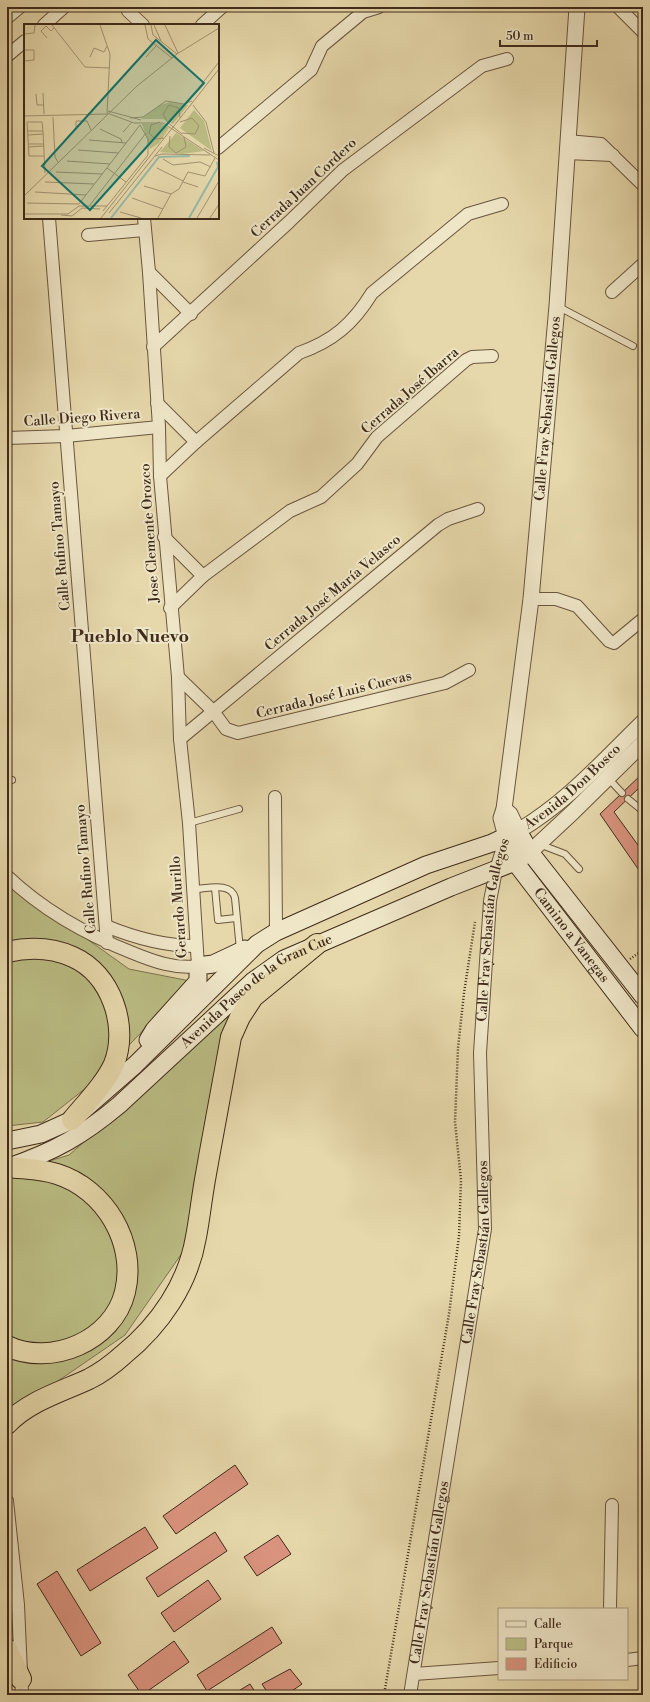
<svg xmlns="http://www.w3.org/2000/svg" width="650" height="1702" viewBox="0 0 650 1702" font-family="'Libre Bodoni',serif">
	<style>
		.green { fill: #bbbd84; stroke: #7d744f }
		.building { fill: #da937e; stroke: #3f2b1a }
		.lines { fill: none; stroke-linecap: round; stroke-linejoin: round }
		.service-casing { stroke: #69563e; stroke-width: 8 }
		.minor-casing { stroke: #69563e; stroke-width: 14 }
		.tertiary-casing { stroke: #69563e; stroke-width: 17 }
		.secondary-casing { stroke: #3f2b1a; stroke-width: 19 }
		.trunk-casing { stroke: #3f2b1a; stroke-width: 22 }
		.path { stroke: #3f2b1a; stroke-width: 2.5; stroke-dasharray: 1 2; stroke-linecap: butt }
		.service { stroke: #efe6c8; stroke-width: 6 }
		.minor { stroke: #efe6c8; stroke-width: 12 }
		.tertiary { stroke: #efe6c8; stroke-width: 15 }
		.secondary { stroke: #efe6c8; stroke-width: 17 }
		.trunk { stroke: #e6d8ab; stroke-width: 20 }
		.labels { text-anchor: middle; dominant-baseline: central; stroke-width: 4; stroke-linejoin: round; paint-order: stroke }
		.street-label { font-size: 14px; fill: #3f2b1a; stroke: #efe6c8 }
		.district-label { font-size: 18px; font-weight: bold; fill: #3f2b1a; stroke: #efe6c8 }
		.inset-river { fill: none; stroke: #96baa8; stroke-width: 2 }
		.inset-road { fill: none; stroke: #a39371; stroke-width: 1 }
		.view { fill: #0f766e; fill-opacity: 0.15; stroke: #0f766e; stroke-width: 2 }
		.inset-edge { fill: none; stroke: #3f2b1a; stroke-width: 2 }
	</style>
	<rect width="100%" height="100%" fill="#e6d8ab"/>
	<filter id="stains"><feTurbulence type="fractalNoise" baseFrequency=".005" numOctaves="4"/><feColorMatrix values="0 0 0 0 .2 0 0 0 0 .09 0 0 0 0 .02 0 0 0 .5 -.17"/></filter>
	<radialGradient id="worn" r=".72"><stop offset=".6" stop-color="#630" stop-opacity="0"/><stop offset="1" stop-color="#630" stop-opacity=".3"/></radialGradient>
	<g class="green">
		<polygon points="7,882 129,969 190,981 96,1080 43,1122 7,1126"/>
		<polygon points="231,1014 187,1246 125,1335 7,1416 7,1174 69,1155"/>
	</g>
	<g class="building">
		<polygon points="643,773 643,788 641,786 614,812 643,852 643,876 600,814"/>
		<polygon points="235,1465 248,1484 176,1534 163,1516"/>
		<polygon points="145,1527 158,1548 90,1591 77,1570"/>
		<polygon points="215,1532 227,1551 158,1597 146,1578"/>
		<polygon points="278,1535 291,1554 257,1576 244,1557"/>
		<polygon points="57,1571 101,1643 81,1656 37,1584"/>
		<polygon points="208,1580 221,1599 174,1632 161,1613"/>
		<polygon points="272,1627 282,1643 207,1691 197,1675"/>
		<polygon points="174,1641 189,1662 142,1695 128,1675"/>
		<polygon points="290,1669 302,1684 286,1695 269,1695 262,1684"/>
		<polygon points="250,1684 257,1695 232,1695"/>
	</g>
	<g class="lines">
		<defs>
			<g id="service">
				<polyline points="557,306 633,346"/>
				<polyline points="608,778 622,793"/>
				<polyline points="7,781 12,780"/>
				<polyline points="628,799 643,811"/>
				<polyline points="189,823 239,809"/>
				<polyline points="539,844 565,854 579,869"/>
				<polyline points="215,888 218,920 236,918"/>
				<path d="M193 889C206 889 231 881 235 898L240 950"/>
			</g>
			<g id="minor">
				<polyline points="618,7 643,32"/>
				<polyline points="128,11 143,25"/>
				<polyline points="7,18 20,7"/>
				<polyline points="44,25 64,7"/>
				<polyline points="202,25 222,7"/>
				<polyline points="7,56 25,41"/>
				<polyline points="567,141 601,144 643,185"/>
				<polyline points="218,148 311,70 322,46 363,12 379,7"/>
				<polyline points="566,153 613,155"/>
				<polyline points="49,218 107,943"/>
				<polyline points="88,235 144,230"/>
				<polyline points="149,272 191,314"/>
				<polyline points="612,292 643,264"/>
				<polyline points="153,347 289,222 343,170 482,66 507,59"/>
				<polyline points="157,403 196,442"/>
				<polyline points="7,438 66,436 159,427"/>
				<path d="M160 476 196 442 299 353C333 341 353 324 372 293L468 214 502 204"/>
				<polyline points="164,537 203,576"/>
				<polyline points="531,599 556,599 577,606 609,641 614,643 643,619"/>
				<polyline points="170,608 203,576 290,511 321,497 357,464 377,437 466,360 472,357 492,356"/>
				<polyline points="178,677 213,711 226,729 238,733 445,683 469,670"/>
				<polyline points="180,739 438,525 448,519 478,509"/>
				<polyline points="275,797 276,932"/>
				<path d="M7 876C44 911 87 935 133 953 155 962 175 969 198 966L189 823 180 739 178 677 160 476 159 427 149 272 144 218"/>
				<path d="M106 926C135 938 164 946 196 946"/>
				<polyline points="7,1501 18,1605 22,1695"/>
				<polyline points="610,1609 612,1505"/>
				<polyline points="627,1660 643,1658"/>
				<polyline points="414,1674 499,1668"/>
				<path id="s1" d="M410 1695 485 1229 480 1053 490 901 496 870 506 837"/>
			</g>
			<g id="tertiary">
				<path id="s2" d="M504 809 510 814 518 831C567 802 602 762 643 722"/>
				<path id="s3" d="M506 837 501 818 504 809 531 599 557 306 577 7"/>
				<polyline points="530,852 573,812 643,743"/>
			</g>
			<g id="secondary">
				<path id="s4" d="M506 837 515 862 643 1029"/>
				<polyline points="148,1040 154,1030 198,981 198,966 213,964 245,949"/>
				<polyline points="7,1141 41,1134 72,1120 135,1065 257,944 276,932 426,865 492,843 518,831 530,852 643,996"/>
				<path id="s5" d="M9 1167C55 1151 82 1136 119 1105L253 981 284 959 451 887 515 862 530 852"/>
			</g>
			<g id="trunk">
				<path d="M7 952C29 947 51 947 73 957 111 974 129 1026 114 1064 105 1084 86 1103 72 1120"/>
				<path d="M7 1346C51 1367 113 1341 125 1292 137 1243 105 1189 57 1174 42 1169 25 1169 9 1167"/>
				<path d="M7 1424C29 1401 61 1392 89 1379 101 1373 113 1364 123 1355 160 1325 188 1284 196 1237 200 1216 202 1195 206 1174 214 1128 223 1082 231 1037L240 1017 253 997 317 944"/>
				<polyline points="7,1649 21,1679"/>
			</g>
		</defs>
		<use href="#service" class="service-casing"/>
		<use href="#minor" class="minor-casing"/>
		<use href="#tertiary" class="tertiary-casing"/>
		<use href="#secondary" class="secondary-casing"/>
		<use href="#trunk" class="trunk-casing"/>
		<g class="path">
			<polyline points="630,959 643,950"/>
			<polyline points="384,1695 449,1314 459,1236 461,1180 455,1122 458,1048 464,993 475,922"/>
		</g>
		<use href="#service" class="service"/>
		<use href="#minor" class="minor"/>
		<use href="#tertiary" class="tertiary"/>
		<use href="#secondary" class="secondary"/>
		<use href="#trunk" class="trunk"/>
	</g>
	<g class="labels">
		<g class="street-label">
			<text transform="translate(304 188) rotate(-43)">Cerrada Juan Cordero</text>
			<text transform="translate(410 391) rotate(-41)">Cerrada José Ibarra</text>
			<text stroke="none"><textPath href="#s3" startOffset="432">Calle Fray Sebastián Gallegos</textPath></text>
			<text transform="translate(82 418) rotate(-4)">Calle Diego Rivera</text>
			<text transform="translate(150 533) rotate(-94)">Jose Clemente Orozco</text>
			<text transform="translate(60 546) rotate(-95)">Calle Rufino Tamayo</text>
			<text transform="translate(333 593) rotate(-40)">Cerrada José María Velasco</text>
			<text transform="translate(334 695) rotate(-14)">Cerrada José Luis Cuevas</text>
			<text stroke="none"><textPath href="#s2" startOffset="97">Avenida Don Bosco</textPath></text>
			<text transform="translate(86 869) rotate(-95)">Calle Rufino Tamayo</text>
			<text transform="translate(179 907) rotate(-94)">Gerardo Murillo</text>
			<text stroke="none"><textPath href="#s1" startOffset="772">Calle Fray Sebastián Gallegos</textPath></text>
			<text stroke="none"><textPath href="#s4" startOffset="119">Camino a Vanegas</textPath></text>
			<text stroke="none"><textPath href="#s5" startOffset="307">Avenida Paseo de la Gran Cue</textPath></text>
			<text stroke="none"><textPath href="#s1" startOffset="448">Calle Fray Sebastián Gallegos</textPath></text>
			<text stroke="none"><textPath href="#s1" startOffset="124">Calle Fray Sebastián Gallegos</textPath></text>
		</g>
		<g class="district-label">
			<text x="130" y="636">Pueblo Nuevo</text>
		</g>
	</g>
	<g transform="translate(24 24)">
		<rect width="195" height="195" fill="#e6d8ab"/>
		<path d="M146 78 164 81 149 100 139 95H117L136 81ZM170 86 180 97 188 127 156 104ZM118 100H138L145 104 135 119 126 125ZM152 109 180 127 158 130 136 128Z" fill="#bbbd84"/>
		<path class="inset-river" d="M87 194 135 133 166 132M165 194 194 143 193 138"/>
		<path class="inset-road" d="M28 1 61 43 86 44M76 1 86 30 83 89 110 99H139L195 136M121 1 124 15 148 34M127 1 129 11 153 30M130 1 137 17M141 1 154 29M0 10 10 9 11 1M23 14 17 7 22 2 27 7 30 4M0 26H10V36L0 37M66 33 70 24 80 28 83 22M122 33 132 22M19 69 20 90M12 70 13 81H20M166 75 195 38M169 81 182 98 190 129M84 87 117 96M0 92 83 90M29 93 31 133 34 138M106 94 119 93 142 77 160 80 168 77M136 98 127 101 125 109 131 115 140 114M143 98 158 110M156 98 168 94 175 102 171 110 158 109M144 99 139 90 145 81 155 84 156 94M52 104V97H63L67 106M76 105 97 115 98 119M4 107H19M99 108 108 98M4 111 19 110M146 112 145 123 152 129 162 123 160 113M65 116 102 119M4 120H20M4 123 20 122M180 124 195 132M54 126 94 129M20 132H5L3 98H18L19 107 21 149M131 132 138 130 186 131M139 135 149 141 176 138 187 143M43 137 86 140M83 144 102 158M133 144 159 157M32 148 78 150M21 158 70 160M159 158 174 163M120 162 147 170M11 168 62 171M0 172 113 62 153 30 195 4M108 174 139 185M3 179 55 180 116 101 124 115V131L79 187M66 181 122 109M96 188 117 194M85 189 138 123M0 190H44L55 182H83M37 191 48 192 58 184 76 185M77 194 195 45M134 194 147 170 155 165 164 148 181 152 191 134M173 194 195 157M186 194 195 180"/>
		<path class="view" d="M132 16 180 59 66 186 18 142Z"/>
		<rect width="195" height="195" class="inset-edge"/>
	</g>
	<rect width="650" height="1702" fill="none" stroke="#e6d8ab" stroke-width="24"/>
	<rect x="8" y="8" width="634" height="1686" fill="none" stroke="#3f2b1a" stroke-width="2"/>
	<rect x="12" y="12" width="626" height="1678" fill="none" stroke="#3f2b1a"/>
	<rect x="498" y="1608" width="130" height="72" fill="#efe6c8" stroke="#a99b82"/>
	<rect x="506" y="1621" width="20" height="6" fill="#efe6c8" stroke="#a99b82"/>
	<text x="534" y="1628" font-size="12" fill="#3f2b1a">Calle</text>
	<rect x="506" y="1638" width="20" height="12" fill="#bbbd84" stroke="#a99b82"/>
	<text x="534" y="1648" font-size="12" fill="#3f2b1a">Parque</text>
	<rect x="506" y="1658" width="20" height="12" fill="#da937e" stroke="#a99b82"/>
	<text x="534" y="1668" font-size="12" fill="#3f2b1a">Edificio</text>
	<path d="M500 40v6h97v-6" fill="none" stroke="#3f2b1a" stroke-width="2"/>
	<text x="506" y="40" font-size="12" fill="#3f2b1a" stroke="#efe6c8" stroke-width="3" paint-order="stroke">50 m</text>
	<rect width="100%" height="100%" filter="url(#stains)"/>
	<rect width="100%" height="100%" fill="url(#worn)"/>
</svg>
